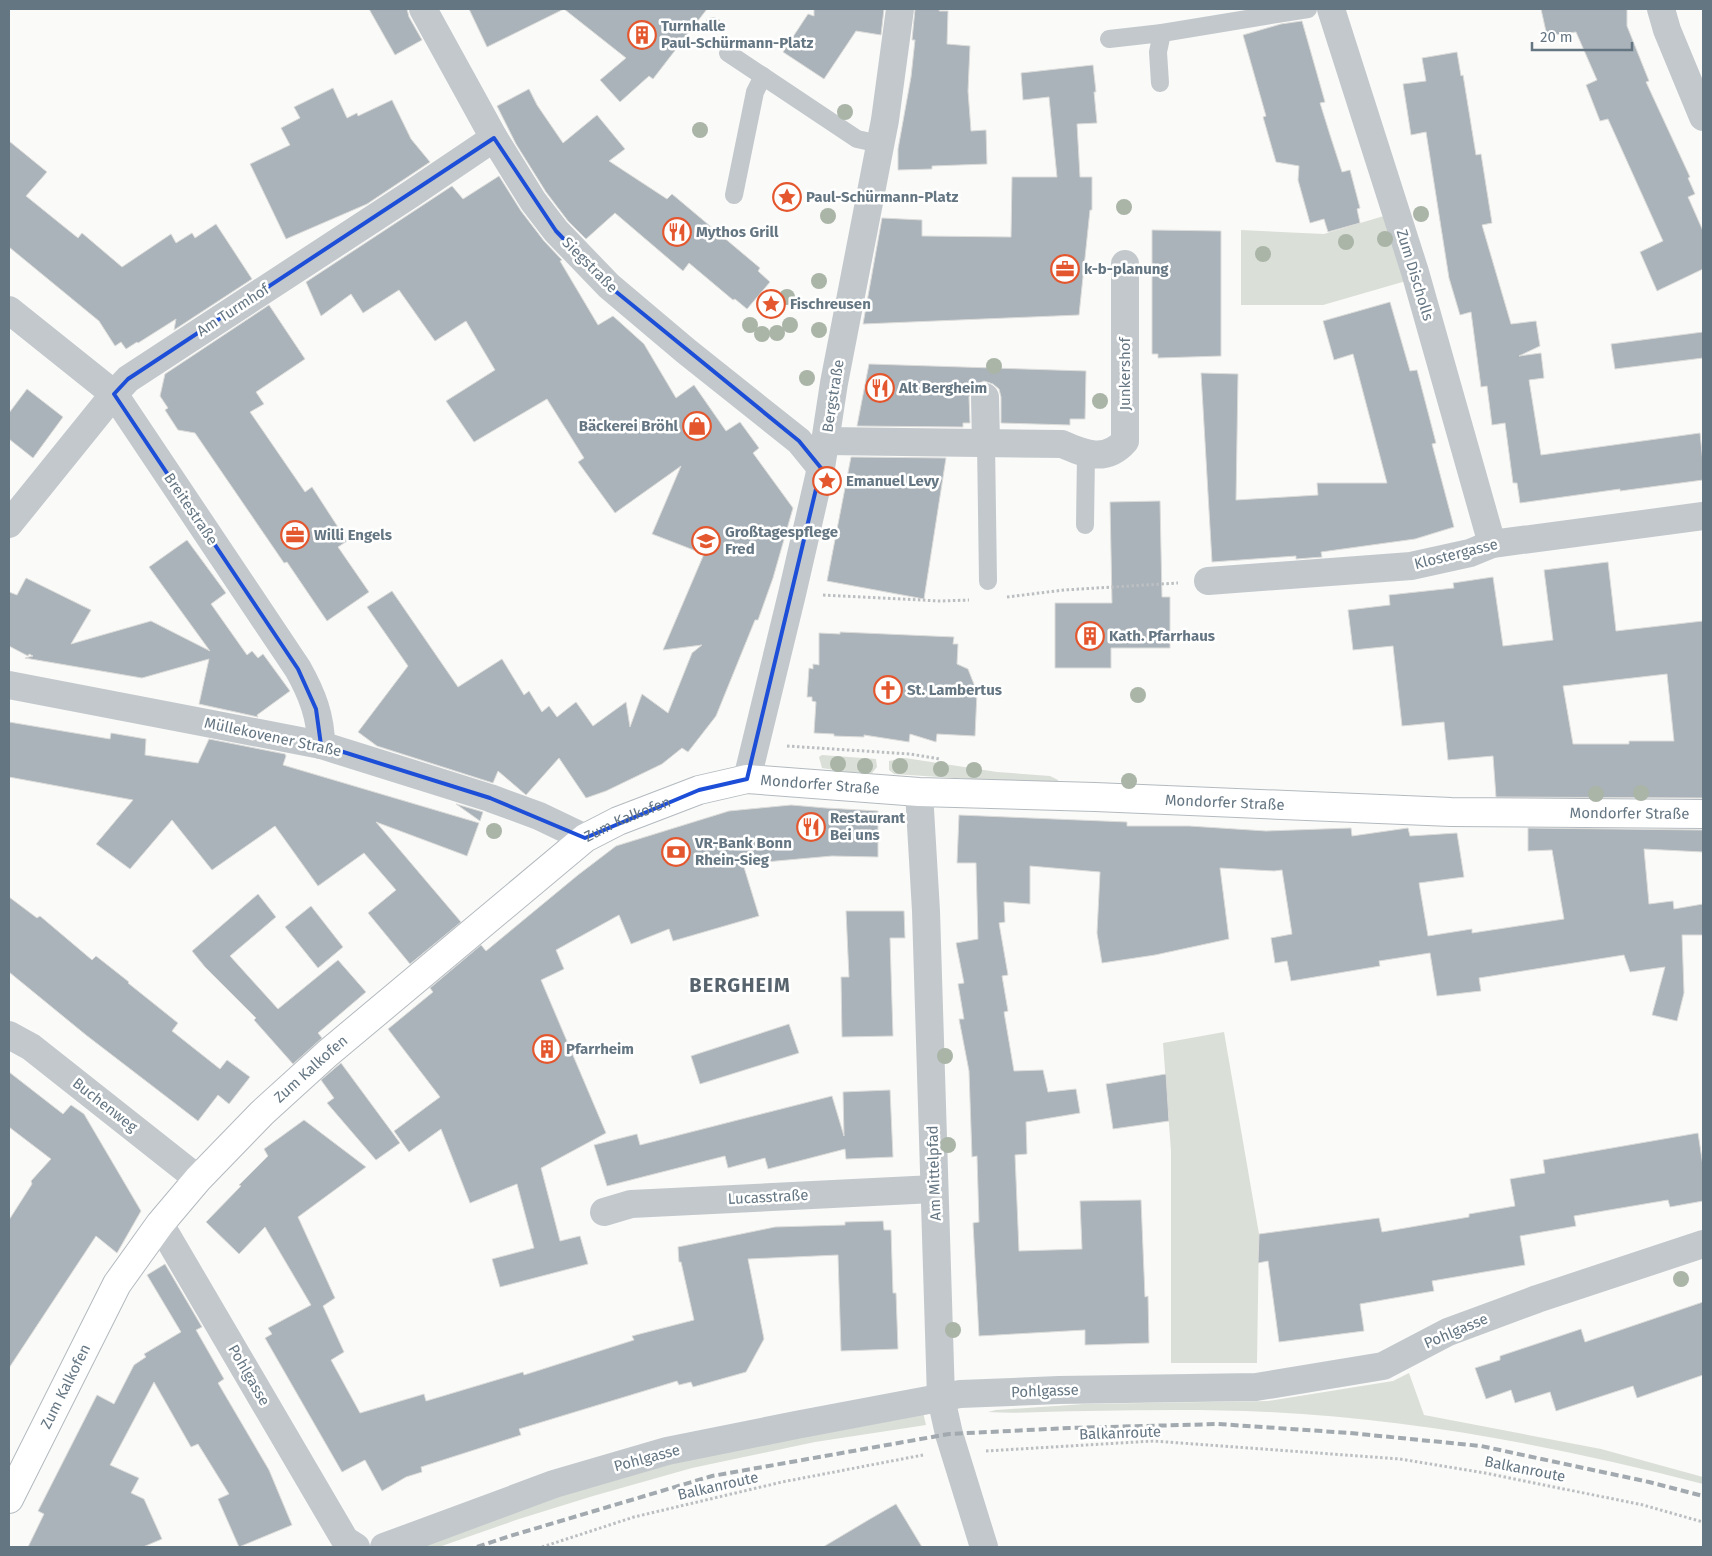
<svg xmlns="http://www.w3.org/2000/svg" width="1712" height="1556" viewBox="0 0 1712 1556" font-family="'Fira Sans',sans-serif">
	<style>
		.green { fill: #dadfd7 }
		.building { fill: #aab3b9; stroke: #dcdcda; fill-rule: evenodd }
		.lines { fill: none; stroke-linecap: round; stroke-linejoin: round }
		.secondary-casing { stroke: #b3babf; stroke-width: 30 }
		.path { stroke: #bbbfc2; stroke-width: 3; stroke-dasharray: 2.5 2.5; stroke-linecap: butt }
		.lane { stroke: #c3c8cc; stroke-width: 18 }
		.street { stroke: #c3c8cc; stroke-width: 28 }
		.secondary { stroke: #fff; stroke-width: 28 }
		.rail { stroke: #a2aab0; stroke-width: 4; stroke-dasharray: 8 4; stroke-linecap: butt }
		.tree { fill: #aab4a7 }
		.marked { fill: none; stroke: #1d4ed8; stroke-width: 4; stroke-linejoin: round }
		.labels { text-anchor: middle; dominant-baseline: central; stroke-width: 5; stroke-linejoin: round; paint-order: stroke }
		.poi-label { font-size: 15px; font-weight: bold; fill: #657683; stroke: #fff; text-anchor: start }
		.street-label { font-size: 15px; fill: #657683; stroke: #fff }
		.district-label { font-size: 20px; font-weight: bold; letter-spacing: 1px; fill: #57646e; stroke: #fff }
	</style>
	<rect width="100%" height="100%" fill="#fafaf8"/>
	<g class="green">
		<polygon points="1387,215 1406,281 1323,305 1241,305 1241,230 1324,234"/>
		<polygon points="822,755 876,759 877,767 872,773 847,772 822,768 819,757"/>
		<polygon points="905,758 997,772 1050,776 1058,780 1058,785 894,774 889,770 889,761"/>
		<polygon points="1224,1032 1259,1234 1257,1363 1171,1363 1171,1151 1163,1043"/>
		<path d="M1409 1373 1424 1415 1601 1449 1703 1477V1484C1560 1447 1415 1419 1268 1412 1208 1409 1147 1410 1087 1411 1054 1411 1021 1414 988 1412L996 1410 1084 1404 1268 1401 1393 1381Z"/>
		<polygon points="922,1408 926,1425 815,1442 692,1468 593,1496 519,1519 439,1547 404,1547 684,1455"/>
	</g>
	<g class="building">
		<polygon points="369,9 407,9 409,17 422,40 395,55"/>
		<polygon points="469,9 707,9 653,79 649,76 620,102 600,80 626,58 564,9 487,47"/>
		<polygon points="814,9 884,9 881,35 856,31 824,79 783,52 808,14 814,16"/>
		<polygon points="915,9 940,9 939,11 948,11 947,44 970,46 968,91 971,131 986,130 987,164 932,166 932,169 898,170 898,149 911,77 915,40 912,40"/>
		<polygon points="1541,9 1627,9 1627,26 1649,81 1646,82 1690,177 1688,178 1695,194 1688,197 1703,231 1703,269 1657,291 1640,252 1663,241 1608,119 1600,121 1586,85 1597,80 1576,32 1547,36"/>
		<polygon points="1302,21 1325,102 1320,103 1330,135 1342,172 1350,170 1360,208 1357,209 1360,223 1328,232 1324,219 1310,223 1298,180 1299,166 1276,162 1263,117 1266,116 1243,35 1281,24"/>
		<polygon points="1457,52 1461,76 1463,75 1476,155 1481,154 1492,223 1482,225 1511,324 1536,321 1540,346 1519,356 1541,353 1544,378 1529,380 1541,455 1700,433 1703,463 1703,480 1620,491 1620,489 1520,503 1517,483 1513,483 1505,423 1492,425 1487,386 1481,387 1471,312 1460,315 1449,278 1426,132 1411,135 1403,84 1426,81 1422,58"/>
		<polygon points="1093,65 1096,92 1094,92 1097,123 1077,124 1080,177 1092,177 1092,210 1090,210 1079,315 863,324 882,218 922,220 922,236 1011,237 1012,177 1057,177 1049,97 1023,100 1021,73"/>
		<polygon points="333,88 347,118 357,113 358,116 392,100 411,139 430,162 367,204 286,239 250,164 290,145 281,128 300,118 294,107"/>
		<polygon points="529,89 537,105 563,143 597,115 625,149 609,161 667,199 672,194 760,268 758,271 770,282 747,309 735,299 733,300 689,263 683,271 615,213 586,239 568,221 546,192 516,144 497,106"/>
		<polygon points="9,141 47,172 26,196 78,238 82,233 122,267 171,234 176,243 192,233 195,238 216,224 252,279 174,330 176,319 138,343 137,342 126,349 121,342 115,346 99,321 9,247"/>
		<polygon points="499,176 521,211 544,241 562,260 560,261 598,325 613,316 644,344 676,398 694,385 726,431 740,422 759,448 753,453 793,508 773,578 758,620 755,620 716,716 688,752 682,748 662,764 606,791 586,798 559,758 526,795 498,771 493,783 377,746 358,732 408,666 367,607 392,591 458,687 502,659 524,695 529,691 542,712 549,706 557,717 576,702 593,726 626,702 630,727 642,694 668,713 692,653 702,645 663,650 704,554 652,534 681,466 615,513 578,462 584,458 547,399 474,442 446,401 495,370 466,321 435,341 399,290 363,313 351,294 321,316 306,282 452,186 463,199"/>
		<polygon points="1152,230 1221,231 1221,356 1158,358 1158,354 1152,354"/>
		<polygon points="1390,302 1410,371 1417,370 1436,443 1432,444 1454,527 1415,539 1321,552 1322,557 1296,559 1296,556 1212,562 1201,373 1238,374 1236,500 1318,495 1317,483 1387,483 1353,354 1334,360 1323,321"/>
		<polygon points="269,305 305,359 256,392 264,404 250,412 305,492 312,487 347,541 338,547 369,592 327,621 287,562 284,563 195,433 178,430 165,410 168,408 160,396 165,374"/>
		<polygon points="1703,332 1703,358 1615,369 1611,344"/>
		<polygon points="869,364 1086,371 1085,419 1070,419 1070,425 1001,423 1001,397 999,389 993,384 984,381 977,384 971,390 969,397 970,423 963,423 963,427 857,426"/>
		<polygon points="27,389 63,417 33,458 9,439 9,413"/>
		<polygon points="851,457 946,458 924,599 827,581"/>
		<polygon points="1160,501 1162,597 1170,597 1170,648 1111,648 1111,668 1055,668 1055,603 1112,603 1110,502"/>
		<polygon points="187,540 226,593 211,604 247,655 252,651 258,658 263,654 290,691 257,715 258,717 199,704 209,659 142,678 25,658 33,656 29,654 28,656 9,646 9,592 17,595 26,578 91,610 71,644 151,621 210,651 149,567"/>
		<path d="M1608 562 1616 631 1703 621V798L1496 797 1493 756 1448 760 1444 722 1402 726 1393 646 1353 650 1348 610 1390 605 1389 595 1454 588 1453 583 1493 577 1503 646 1553 640 1544 570ZM1667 674 1674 741H1629V744H1573L1563 686Z"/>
		<polygon points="840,632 954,637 953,644 958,644 957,664 968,669 977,692 975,736 937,734 936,742 910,734 909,742 864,735 864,737 834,736 834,734 814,733 816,702 812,701 812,697 807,697 809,668 813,669 813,664 819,665 819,633 840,634"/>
		<polygon points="9,722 110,739 111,733 146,739 145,755 198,763 209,739 285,754 286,756 283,765 479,823 467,856 376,822 461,922 410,964 368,913 396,890 364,853 318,886 275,826 212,870 172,820 130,869 96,844 133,800 9,777"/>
		<polygon points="456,804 483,812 480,821"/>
		<polygon points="791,805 826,808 878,811 878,857 832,856 743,864 759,916 673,941 669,929 631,944 619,915 556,950 564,969 541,980 606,1133 541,1168 560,1241 580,1236 588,1264 500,1287 492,1259 534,1248 517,1184 470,1203 441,1129 409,1152 394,1131 440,1097 388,1029 433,992 430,988 481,945 486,951 578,875 616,846 729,811"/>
		<polygon points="959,815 1127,822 1127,826 1189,826 1266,831 1351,828 1352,836 1408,828 1410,836 1457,833 1464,877 1419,883 1428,936 1472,929 1472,933 1564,919 1552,850 1528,851 1528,828 1703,830 1703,852 1644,849 1649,904 1673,901 1674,909 1703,904 1703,935 1682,935 1684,993 1677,1021 1652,1015 1665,967 1630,972 1624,955 1479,978 1481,991 1437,996 1430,953 1379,961 1380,966 1291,981 1287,961 1275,963 1271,938 1292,934 1282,870 1274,871 1220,868 1229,939 1155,955 1102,963 1097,933 1100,872 1030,866 1030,904 1004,902 1005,922 999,923 1008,975 1002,976 1008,1011 1004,1012 1014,1071 1043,1070 1048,1092 1076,1089 1080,1113 1026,1122 1027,1154 1015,1155 1019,1251 1082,1249 1080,1201 1141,1200 1145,1297 1148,1296 1149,1343 1085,1345 1085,1330 979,1336 973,1223 979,1222 977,1156 972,1157 969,1071 959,1019 964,1019 958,984 964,983 956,943 978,939 976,863 957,863"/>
		<polygon points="258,894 276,917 230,956 278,1009 338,960 366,992 318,1033 322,1038 293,1064 254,1020 256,1018 205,967 192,951"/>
		<polygon points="9,897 37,918 40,916 92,960 96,956 129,982 128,983 178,1023 172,1031 220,1069 227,1060 250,1077 229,1104 218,1095 198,1121 86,1035 9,972"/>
		<polygon points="311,906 343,947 318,968 285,927"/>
		<polygon points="846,911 904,911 905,938 890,938 893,1036 842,1037 841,977 849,977"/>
		<polygon points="789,1024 799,1053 700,1084 691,1056"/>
		<polygon points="341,1063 400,1143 376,1160 327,1103 334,1098 321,1080"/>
		<polygon points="9,1072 63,1114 71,1105 84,1114 141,1211 117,1253 96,1236 9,1368 9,1220 32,1184 31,1181 51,1159 9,1127"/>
		<polygon points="1166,1074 1169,1121 1113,1129 1106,1084"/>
		<polygon points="890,1090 893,1157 846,1159 845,1149 768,1169 765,1158 728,1168 725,1156 607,1186 594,1145 637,1134 640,1145 832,1096 844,1136 843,1092"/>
		<polygon points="304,1120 366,1167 298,1217 335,1298 323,1306 344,1352 331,1360 360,1413 424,1394 426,1401 523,1372 524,1375 634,1340 632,1336 694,1320 681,1262 679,1262 678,1247 775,1227 845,1225 845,1222 883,1221 884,1230 891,1230 893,1293 896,1293 898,1349 841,1351 838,1255 748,1259 764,1339 746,1372 693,1387 691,1382 679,1385 677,1381 519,1429 521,1435 421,1467 422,1472 406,1477 382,1491 365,1460 342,1472 265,1338 272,1334 268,1328 311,1305 265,1227 239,1254 206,1222 241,1186 239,1185 268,1156 264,1149"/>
		<polygon points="1698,1133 1703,1166 1703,1201 1670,1207 1668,1200 1574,1216 1576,1226 1520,1236 1525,1265 1432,1281 1434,1291 1360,1304 1364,1331 1279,1342 1268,1261 1258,1263 1259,1234 1379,1218 1382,1232 1469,1217 1469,1214 1515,1206 1510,1179 1545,1173 1543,1160"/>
		<polygon points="165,1264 202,1327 196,1330 224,1379 218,1383 269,1470 292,1525 239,1547 218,1499 229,1494 198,1444 191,1447 154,1382 110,1465 139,1478 131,1493 144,1499 162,1539 143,1547 28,1547 44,1514 38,1511 97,1395 114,1404 134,1365 146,1357 144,1354 181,1332 147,1275"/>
		<polygon points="1703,1302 1703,1375 1637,1398 1633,1386 1556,1411 1550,1392 1515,1403 1511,1390 1486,1399 1475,1368 1500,1360 1500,1356 1581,1329 1585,1342"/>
		<polygon points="896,1504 922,1547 823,1547 870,1519"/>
	</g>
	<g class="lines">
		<defs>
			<g id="secondary">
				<path id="s1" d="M9 1499 117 1284 160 1224 198 1179 262 1113 328 1053 585 838 618 821 699 790 747 779 919 792 1095 797 1451 812 1703 814"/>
			</g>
		</defs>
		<use href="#secondary" class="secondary-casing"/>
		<g class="path">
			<polyline points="823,595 940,601 969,600"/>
			<polyline points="1007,597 1064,590 1178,583"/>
			<polyline points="787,746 910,754 940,759"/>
			<polyline points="986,1451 1153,1441 1400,1459 1485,1473 1643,1505 1703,1522"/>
			<polyline points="542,1547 634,1517 782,1482 923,1455"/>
		</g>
		<g class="lane">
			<polyline points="1109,39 1162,33 1308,9"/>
			<polyline points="728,53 857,139 880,144"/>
			<polyline points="1160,83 1158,52 1162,33"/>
			<polyline points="734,195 755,92 763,76"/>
			<polyline points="986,443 988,581"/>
			<polyline points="1085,525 1086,454"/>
		</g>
		<g class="street">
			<polyline points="423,9 494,138 533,201 556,231 609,286 686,351 799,441 821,468"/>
			<polyline points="1331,9 1415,272 1492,544"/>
			<polyline points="1661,9 1667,30 1703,117"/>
			<path d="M9 310 114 394 298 669C312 694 321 717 321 745"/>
			<polyline points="985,397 986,443"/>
			<path d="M826 441 1062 444C1085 454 1106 463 1125 441V264"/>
			<polyline points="9,524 114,394 128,379 411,194 494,138"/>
			<polyline points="1208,581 1411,566 1470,553 1492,544 1703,516"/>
			<polyline points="9,685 321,745 490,798 539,816 585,838"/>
			<polyline points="747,779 792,594 821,468 834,383 885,120 900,9"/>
			<polyline points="919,792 926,911 941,1398 949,1434 984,1547"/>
			<polyline points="9,1035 31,1047 198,1179"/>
			<polyline points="604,1212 631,1204 934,1189"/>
			<polyline points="160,1224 345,1540 356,1547"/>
			<polyline points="384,1547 554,1484 667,1451 796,1425 960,1394 1059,1390 1256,1387 1383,1366 1448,1332 1537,1299 1703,1244"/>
		</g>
		<use href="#secondary" class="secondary"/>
		<polyline class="rail" points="477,1547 510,1536 712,1476 949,1434 1069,1428 1218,1424 1350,1433 1481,1446 1649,1482 1703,1496"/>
	</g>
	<g class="tree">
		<circle cx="713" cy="25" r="8"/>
		<circle cx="845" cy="112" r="8"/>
		<circle cx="700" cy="130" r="8"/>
		<circle cx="1124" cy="207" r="8"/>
		<circle cx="1421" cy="214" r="8"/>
		<circle cx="828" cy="216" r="8"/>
		<circle cx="1385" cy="239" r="8"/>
		<circle cx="1346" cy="242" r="8"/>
		<circle cx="1263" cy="254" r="8"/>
		<circle cx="819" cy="281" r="8"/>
		<circle cx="787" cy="297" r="8"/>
		<circle cx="750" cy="325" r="8"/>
		<circle cx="790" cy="325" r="8"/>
		<circle cx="819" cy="330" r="8"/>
		<circle cx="777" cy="333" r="8"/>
		<circle cx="762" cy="334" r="8"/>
		<circle cx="994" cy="366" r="8"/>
		<circle cx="807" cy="378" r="8"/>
		<circle cx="1100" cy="401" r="8"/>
		<circle cx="1138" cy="695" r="8"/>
		<circle cx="838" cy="764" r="8"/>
		<circle cx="865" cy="766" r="8"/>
		<circle cx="900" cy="766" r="8"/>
		<circle cx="941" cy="769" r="8"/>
		<circle cx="974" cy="770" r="8"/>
		<circle cx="1129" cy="781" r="8"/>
		<circle cx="1641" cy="793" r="8"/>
		<circle cx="1596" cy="794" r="8"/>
		<circle cx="494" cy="831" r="8"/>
		<circle cx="945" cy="1056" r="8"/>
		<circle cx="948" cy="1145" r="8"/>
		<circle cx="1681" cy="1279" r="8"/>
		<circle cx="953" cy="1330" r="8"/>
	</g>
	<path class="marked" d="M494 138 556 231 609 286 799 441 821 468 747 779 699 790 585 838 490 798 321 745 316 709 298 669 114 394 128 379Z"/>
	<defs>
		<symbol id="building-ring" viewBox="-11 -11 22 22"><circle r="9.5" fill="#fff" stroke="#e4572e" stroke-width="1.5"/><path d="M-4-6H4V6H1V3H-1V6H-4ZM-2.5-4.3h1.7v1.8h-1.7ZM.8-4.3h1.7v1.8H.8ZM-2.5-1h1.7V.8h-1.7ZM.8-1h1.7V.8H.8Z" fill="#e4572e"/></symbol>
		<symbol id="sight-ring" viewBox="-11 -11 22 22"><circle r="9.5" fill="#fff" stroke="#e4572e" stroke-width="1.5"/><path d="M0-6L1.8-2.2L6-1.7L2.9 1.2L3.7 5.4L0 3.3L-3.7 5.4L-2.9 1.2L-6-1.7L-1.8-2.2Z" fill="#e4572e"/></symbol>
		<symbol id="restaurant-ring" viewBox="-11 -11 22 22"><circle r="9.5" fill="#fff" stroke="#e4572e" stroke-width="1.5"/><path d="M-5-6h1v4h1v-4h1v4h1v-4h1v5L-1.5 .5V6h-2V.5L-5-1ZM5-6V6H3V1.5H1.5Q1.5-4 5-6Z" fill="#e4572e"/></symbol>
		<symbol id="office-ring" viewBox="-11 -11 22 22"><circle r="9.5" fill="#fff" stroke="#e4572e" stroke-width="1.5"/><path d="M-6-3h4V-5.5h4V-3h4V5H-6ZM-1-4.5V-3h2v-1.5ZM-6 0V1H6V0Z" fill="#e4572e"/></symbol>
		<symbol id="shop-ring" viewBox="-11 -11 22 22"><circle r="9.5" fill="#fff" stroke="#e4572e" stroke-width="1.5"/><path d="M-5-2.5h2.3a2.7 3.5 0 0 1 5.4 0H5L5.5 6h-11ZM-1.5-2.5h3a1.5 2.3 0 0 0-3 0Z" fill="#e4572e"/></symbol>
		<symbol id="school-ring" viewBox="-11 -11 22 22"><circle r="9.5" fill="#fff" stroke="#e4572e" stroke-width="1.5"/><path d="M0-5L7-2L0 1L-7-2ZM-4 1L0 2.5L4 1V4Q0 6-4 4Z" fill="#e4572e"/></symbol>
		<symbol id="church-ring" viewBox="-11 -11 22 22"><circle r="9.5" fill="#fff" stroke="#e4572e" stroke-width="1.5"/><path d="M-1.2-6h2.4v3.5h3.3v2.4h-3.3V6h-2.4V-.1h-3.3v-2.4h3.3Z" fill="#e4572e"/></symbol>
		<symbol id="bank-ring" viewBox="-11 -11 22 22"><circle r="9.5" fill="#fff" stroke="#e4572e" stroke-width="1.5"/><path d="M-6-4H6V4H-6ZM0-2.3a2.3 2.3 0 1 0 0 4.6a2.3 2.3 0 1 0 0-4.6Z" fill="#e4572e"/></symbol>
	</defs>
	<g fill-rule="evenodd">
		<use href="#building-ring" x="626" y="19" width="32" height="32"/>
		<use href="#sight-ring" x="771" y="181" width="32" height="32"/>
		<use href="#restaurant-ring" x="661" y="216" width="32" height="32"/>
		<use href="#office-ring" x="1049" y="253" width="32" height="32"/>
		<use href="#sight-ring" x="755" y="288" width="32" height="32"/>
		<use href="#restaurant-ring" x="864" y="372" width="32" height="32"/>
		<use href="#shop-ring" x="681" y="410" width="32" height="32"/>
		<use href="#sight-ring" x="811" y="465" width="32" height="32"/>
		<use href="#office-ring" x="279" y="519" width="32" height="32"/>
		<use href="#school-ring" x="690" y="525" width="32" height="32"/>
		<use href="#building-ring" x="1074" y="620" width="32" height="32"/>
		<use href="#church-ring" x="872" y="674" width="32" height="32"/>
		<use href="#restaurant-ring" x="795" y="811" width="32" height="32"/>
		<use href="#bank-ring" x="660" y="836" width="32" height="32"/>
		<use href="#building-ring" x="531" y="1033" width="32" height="32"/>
	</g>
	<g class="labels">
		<g class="poi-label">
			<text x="661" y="26">Turnhalle<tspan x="661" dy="17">Paul-Schürmann-Platz</tspan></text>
			<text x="806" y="197">Paul-Schürmann-Platz</text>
			<text x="696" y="232">Mythos Grill</text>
			<text x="1084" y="269">k-b-planung</text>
			<text x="790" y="304">Fischreusen</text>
			<text x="899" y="388">Alt Bergheim</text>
			<text x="678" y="426" text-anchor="end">Bäckerei Bröhl</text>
			<text x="846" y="481">Emanuel Levy</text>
			<text x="725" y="532">Großtagespflege<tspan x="725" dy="17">Fred</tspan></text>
			<text x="314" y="535">Willi Engels</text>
			<text x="1109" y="636">Kath. Pfarrhaus</text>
			<text x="907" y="690">St. Lambertus</text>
			<text x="830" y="818">Restaurant<tspan x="830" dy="17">Bei uns</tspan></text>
			<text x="695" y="843">VR-Bank Bonn<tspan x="695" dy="17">Rhein-Sieg</tspan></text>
			<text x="566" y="1049">Pfarrheim</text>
		</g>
		<g class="street-label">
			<text transform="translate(590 265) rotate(45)">Siegstraße</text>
			<text transform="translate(1415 275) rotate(73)">Zum Discholls</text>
			<text transform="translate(233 310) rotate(-33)">Am Turmhof</text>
			<text transform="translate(1125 374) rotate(-90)">Junkershof</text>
			<text transform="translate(833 396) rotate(-81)">Bergstraße</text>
			<text transform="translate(191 509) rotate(56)">Breitestraße</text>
			<text transform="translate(1456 554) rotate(-14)">Klostergasse</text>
			<text transform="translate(273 737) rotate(12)">Müllekovener Straße</text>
			<text stroke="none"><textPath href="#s1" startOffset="1136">Mondorfer Straße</textPath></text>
			<text stroke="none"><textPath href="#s1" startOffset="1541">Mondorfer Straße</textPath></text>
			<text stroke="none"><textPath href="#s1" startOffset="1946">Mondorfer Straße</textPath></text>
			<text stroke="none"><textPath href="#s1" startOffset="936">Zum Kalkofen</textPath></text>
			<text stroke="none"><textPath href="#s1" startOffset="531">Zum Kalkofen</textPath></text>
			<text transform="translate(105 1105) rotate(38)">Buchenweg</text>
			<text transform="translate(934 1173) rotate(-92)">Am Mittelpfad</text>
			<text transform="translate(768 1197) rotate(-3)">Lucasstraße</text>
			<text transform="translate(1456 1331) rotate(-23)">Pohlgasse</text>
			<text transform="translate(249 1375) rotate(60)">Pohlgasse</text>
			<text stroke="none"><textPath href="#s1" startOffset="126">Zum Kalkofen</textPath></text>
			<text transform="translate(1045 1391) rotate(-2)">Pohlgasse</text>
			<text transform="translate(1120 1433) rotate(-2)">Balkanroute</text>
			<text transform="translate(647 1458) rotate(-15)">Pohlgasse</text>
			<text transform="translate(1525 1469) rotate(11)">Balkanroute</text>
			<text transform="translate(718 1486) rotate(-13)">Balkanroute</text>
		</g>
		<g class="district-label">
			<text x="740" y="985">BERGHEIM</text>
		</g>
	</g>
	<rect width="1712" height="1556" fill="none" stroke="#657683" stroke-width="20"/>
	<path d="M1532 42v8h100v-8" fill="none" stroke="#657683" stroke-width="2.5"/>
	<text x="1540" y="42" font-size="15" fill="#657683" stroke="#ffffff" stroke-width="4" paint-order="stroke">20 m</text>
</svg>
